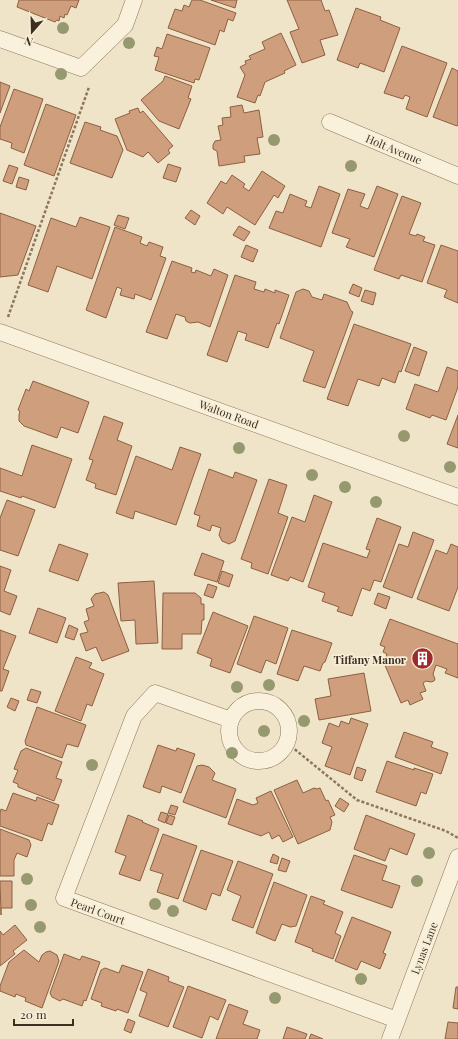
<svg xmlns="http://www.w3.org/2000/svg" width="458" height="1039" viewBox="0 0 458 1039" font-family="'Playfair Display',serif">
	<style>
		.building { fill: #cf9f7d; stroke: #8d5f41 }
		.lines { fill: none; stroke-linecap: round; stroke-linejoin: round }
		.minor-casing { stroke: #8d765c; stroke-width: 17 }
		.path { stroke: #8d765c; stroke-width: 2.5; stroke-dasharray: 3 2; stroke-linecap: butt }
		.minor { stroke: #faf1dc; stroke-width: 16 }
		.tree { fill: #96986f }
		.labels { text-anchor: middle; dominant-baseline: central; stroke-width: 3.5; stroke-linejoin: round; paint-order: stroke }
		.street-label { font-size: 11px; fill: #3d2e20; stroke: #f7eed8 }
		.poi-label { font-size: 11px; font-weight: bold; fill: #3d2e20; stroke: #f7eed8; text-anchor: end }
	</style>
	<rect width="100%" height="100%" fill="#f0e4c8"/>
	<g class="building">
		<polygon points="19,0 79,0 76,8 71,6 67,15 65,14 64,18 60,16 59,21 57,20 55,22 17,7"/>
		<polygon points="192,0 200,0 236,13 233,21 228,19 224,32 220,30 215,45 168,28 175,9 182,11 184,5 189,7"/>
		<polygon points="211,0 237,0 235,8"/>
		<polygon points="287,0 321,0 325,11 329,10 338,35 320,40 325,55 302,63 290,32 299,29"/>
		<polygon points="356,8 381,17 380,20 400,28 384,72 360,63 358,68 337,60"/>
		<polygon points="281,33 296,65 284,71 285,73 265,82 260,96 258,95 255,103 237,97 245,75 240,67 246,64 245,61 251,59 249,56 265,49 262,42"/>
		<polygon points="167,34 210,48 199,80 195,79 194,83 155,70 159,57 154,56 157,47 162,49"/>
		<polygon points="402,46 447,63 427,117 406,109 410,97 405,95 403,99 384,93"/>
		<polygon points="452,68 458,71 458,125 457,126 433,117"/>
		<polygon points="165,76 192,86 188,98 191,99 179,129 159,121 141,100 163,81"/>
		<polygon points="0,82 10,86 0,113"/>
		<polygon points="14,89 43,99 24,153 11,148 12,143 0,139 0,127"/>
		<polygon points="46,104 76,115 54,176 24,165"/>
		<polygon points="242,105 244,113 259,110 263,137 257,138 260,154 244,156 245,162 219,166 217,151 213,149 213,145 215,141 221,140 218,126 223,125 222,118 231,117 230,107"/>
		<polygon points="138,108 140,113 143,111 173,146 168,150 170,153 158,163 148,152 143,157 127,150 115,119 130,113 129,111"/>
		<polygon points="85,122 101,127 100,130 117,136 123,150 112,178 70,163"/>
		<polygon points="168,164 181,168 176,182 163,178"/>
		<polygon points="9,165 18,168 12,184 3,181"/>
		<polygon points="262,171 285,186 278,198 274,195 255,225 227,207 223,214 207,203 221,181 226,184 232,175 245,184 243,187 249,191"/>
		<polygon points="19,177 29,180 26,190 16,187"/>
		<polygon points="319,186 340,194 321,247 269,228 276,211 283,213 290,194 307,201 305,206 311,208"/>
		<polygon points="377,186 398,194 374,257 346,247 350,239 332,233 348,189 365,194 360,206 368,209"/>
		<polygon points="402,196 421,203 409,234 416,236 417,234 425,237 423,241 435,245 422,282 401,275 399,279 374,270"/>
		<polygon points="191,210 200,216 195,225 185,218"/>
		<polygon points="0,213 36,226 18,275 0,277"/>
		<polygon points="118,215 129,218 125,229 114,225"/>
		<polygon points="80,217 110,227 92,279 57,266 48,292 28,285 51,218 76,227"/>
		<polygon points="239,226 250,232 244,241 233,235"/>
		<polygon points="115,227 142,237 140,243 147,246 149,242 163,247 160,256 166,258 151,300 135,294 134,299 120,295 122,289 117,287 106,318 86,310"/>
		<polygon points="246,245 258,250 253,262 241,257"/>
		<polygon points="441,245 458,251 458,303 444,297 447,290 427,283"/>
		<polygon points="172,261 192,268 191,272 195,273 196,270 211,276 214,269 228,275 210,327 198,322 190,323 186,321 185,317 176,314 167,339 146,332"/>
		<polygon points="235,275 256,282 254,289 264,292 265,289 275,293 275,290 289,295 279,324 277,323 268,348 245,340 247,334 238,331 227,362 207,355"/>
		<polygon points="353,284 362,288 359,297 349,293"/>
		<polygon points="303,289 309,291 312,297 322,300 324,294 347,302 351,311 353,312 325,388 303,381 314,351 280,338 296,292"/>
		<polygon points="365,290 376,293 373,305 361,301"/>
		<polygon points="354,324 411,344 401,372 399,371 395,383 382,378 379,386 358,379 348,406 327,399"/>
		<polygon points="414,347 427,352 419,376 405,371"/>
		<polygon points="447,367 458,371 458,387 446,420 432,415 430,418 406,409 415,384 438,392"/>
		<polygon points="33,381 89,402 78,433 61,427 57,438 24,426 19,421 19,415 20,411 18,410 26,389 29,391"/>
		<polygon points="458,415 458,448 447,444"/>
		<polygon points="104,416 123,423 117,440 132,446 116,495 95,488 96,484 86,480 93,460 89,459"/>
		<polygon points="32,445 72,459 55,508 22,496 21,498 0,491 0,468 22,476"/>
		<polygon points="180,447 201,454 176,525 135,511 133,519 116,513 136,456 172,470"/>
		<polygon points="209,469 233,478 235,472 257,480 235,541 229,544 222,541 219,535 221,528 212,525 210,531 197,526 200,516 194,514"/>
		<polygon points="269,479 287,485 278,513 288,517 268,574 251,568 252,563 241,559"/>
		<polygon points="314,495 332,502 303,582 290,577 288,581 271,575 292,517 305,522"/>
		<polygon points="7,500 35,510 18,556 0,550 0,518"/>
		<polygon points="377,518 401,527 381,582 374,580 370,591 362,588 352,616 337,611 339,607 322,601 325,593 308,587 323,543 367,558 370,550 366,549"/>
		<polygon points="413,532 434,540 412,598 383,587 399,544 408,547"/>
		<polygon points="59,544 88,554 78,581 49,571"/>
		<polygon points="451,544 458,547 458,587 449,611 417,599 436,550 447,554"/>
		<polygon points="202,553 224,561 217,582 194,575"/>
		<polygon points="0,566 11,570 4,591 17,596 10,615 0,611"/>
		<polygon points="222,571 233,575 229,587 218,583"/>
		<polygon points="154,581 158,643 136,644 135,620 121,621 118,583"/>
		<polygon points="208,584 217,587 213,598 204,595"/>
		<polygon points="104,592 108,595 129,651 102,661 96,647 86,651 80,634 88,632 84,622 89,620 86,609 94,606 91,599 95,594"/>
		<polygon points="163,593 195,593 201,598 201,604 204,604 204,620 202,620 201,634 182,634 182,649 162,649"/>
		<polygon points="378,593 390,597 386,609 374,604"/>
		<polygon points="38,608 66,618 57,643 29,633"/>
		<polygon points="213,612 248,626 230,673 210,666 212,659 197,653"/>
		<polygon points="254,616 288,628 276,664 266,660 261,673 237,664"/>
		<polygon points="390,619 458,644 458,678 445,673 447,669 436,665 433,674 435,679 434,681 431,682 426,681 423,683 426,691 420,693 423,699 410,705 408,700 401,703 384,663 387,654 383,652 385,647 380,645"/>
		<polygon points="69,625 78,629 74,640 65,637"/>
		<polygon points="0,630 16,636 3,669 9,671 2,691 0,691"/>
		<polygon points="292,630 332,643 325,662 323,663 320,671 304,666 298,681 277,674"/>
		<polygon points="76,657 92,663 89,668 104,674 92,706 87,704 81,721 55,711"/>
		<polygon points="364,673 371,711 319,720 315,699 331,696 328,679"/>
		<polygon points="31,689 41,692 37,703 27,700"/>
		<polygon points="11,698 19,701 15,711 7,707"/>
		<polygon points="37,707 86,725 78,747 67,744 62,758 26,745 25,741"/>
		<polygon points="351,718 368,724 350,775 325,766 332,747 322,743 329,723 339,727 341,721 349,724"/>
		<polygon points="404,732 433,742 431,747 448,753 441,774 395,757"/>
		<polygon points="158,745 176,751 177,748 195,754 181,793 162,786 160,793 143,787"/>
		<polygon points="26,748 62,762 56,778 62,780 54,801 18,787 18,784 13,782 18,770 14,769 21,751"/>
		<polygon points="387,761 414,770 414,768 433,774 426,794 421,792 416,806 376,792"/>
		<polygon points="202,765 209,767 215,773 212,780 236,789 226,818 183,802 197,766"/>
		<polygon points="357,767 366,770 362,781 354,778"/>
		<polygon points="297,780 303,793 314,788 317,789 320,788 326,801 328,800 335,815 330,817 332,822 330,830 298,844 274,790"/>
		<polygon points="271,791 293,837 283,842 279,835 272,839 269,832 261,836 228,824 237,799 253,805 258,803 256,798"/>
		<polygon points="13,793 36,801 37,797 59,805 52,825 48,823 42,841 0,826 0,813 1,809 6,811"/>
		<polygon points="340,798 349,804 344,812 335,806"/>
		<polygon points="171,805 178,807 175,815 168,813"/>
		<polygon points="161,812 168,814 165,823 158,820"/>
		<polygon points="128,815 143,821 142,822 159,829 140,881 119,874 126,856 115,852"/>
		<polygon points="169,815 175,817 172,825 166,823"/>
		<polygon points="366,815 415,834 407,855 390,848 385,861 354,849"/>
		<polygon points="0,829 29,840 31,845 27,857 17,853 14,860 14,876 0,876"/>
		<polygon points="163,834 197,846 178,899 157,892 163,874 150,870"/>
		<polygon points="201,850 233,861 220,896 212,893 206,910 183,901"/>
		<polygon points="273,854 279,857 277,864 270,862"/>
		<polygon points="354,855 387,866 382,880 400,886 392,908 341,890"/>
		<polygon points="282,858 290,861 286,872 278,870"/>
		<polygon points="238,861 273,874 253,928 232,920 241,896 227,890"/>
		<polygon points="0,881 12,881 12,908 1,908 1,915"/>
		<polygon points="274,882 307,895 296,926 290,927 282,924 275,941 256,933"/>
		<polygon points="311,896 325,901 323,904 343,912 335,933 341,936 333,959 312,951 313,949 295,942"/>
		<polygon points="352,917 391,932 383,953 386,954 380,969 361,961 357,970 335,961"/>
		<polygon points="15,925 27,940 13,951 15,954 0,966 0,931 3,935"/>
		<polygon points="24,950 39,962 42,955 46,952 50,951 57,955 59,961 42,1008 25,1001 26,998 16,994 15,997 0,991 0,986 9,962"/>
		<polygon points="64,954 80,960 82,956 100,962 86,1001 84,1000 82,1006 63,999 60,1001 52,997 50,993"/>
		<polygon points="122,965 143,972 128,1013 117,1009 116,1011 101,1006 102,1003 91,999 101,970 105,968 119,973"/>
		<polygon points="148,969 169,977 168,981 184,987 168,1027 139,1016 147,993 140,990"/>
		<polygon points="188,986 226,1000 218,1020 210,1016 202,1038 173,1027"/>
		<polygon points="456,987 458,987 458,1009 453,1008"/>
		<polygon points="229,1004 248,1011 243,1024 260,1030 257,1039 216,1039"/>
		<polygon points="128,1019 135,1022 131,1033 124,1030"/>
		<polygon points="448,1022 458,1023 458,1039 445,1039"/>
		<polygon points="287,1027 307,1034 305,1039 283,1039"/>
		<polygon points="311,1034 323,1039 309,1039"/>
	</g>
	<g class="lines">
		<defs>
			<g id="minor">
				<polyline points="0,39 81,68 125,25 134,0"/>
				<polyline points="330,122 458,176"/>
				<polyline points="0,332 458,497"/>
				<circle cx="259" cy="731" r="30"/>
				<polyline points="231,720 155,693 134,716 64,898 397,1020"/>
				<polyline points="390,1039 458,857"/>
			</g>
		</defs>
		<use href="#minor" class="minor-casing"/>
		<g class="path">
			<polyline points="8,317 89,87"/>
			<polyline points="287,743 357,800 446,831 458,838"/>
		</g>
		<use href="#minor" class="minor"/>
	</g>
	<g class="tree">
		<circle cx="63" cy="28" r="6"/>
		<circle cx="129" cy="43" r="6"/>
		<circle cx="61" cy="74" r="6"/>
		<circle cx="274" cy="140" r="6"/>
		<circle cx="351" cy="166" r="6"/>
		<circle cx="404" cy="436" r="6"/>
		<circle cx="239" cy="448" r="6"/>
		<circle cx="450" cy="467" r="6"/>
		<circle cx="312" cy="475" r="6"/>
		<circle cx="345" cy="487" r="6"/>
		<circle cx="376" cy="502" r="6"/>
		<circle cx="269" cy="685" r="6"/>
		<circle cx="237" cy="687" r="6"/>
		<circle cx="304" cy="721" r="6"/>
		<circle cx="264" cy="731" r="6"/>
		<circle cx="232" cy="753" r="6"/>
		<circle cx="92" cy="765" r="6"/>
		<circle cx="429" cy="853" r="6"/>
		<circle cx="27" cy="879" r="6"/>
		<circle cx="417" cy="881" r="6"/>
		<circle cx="155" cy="904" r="6"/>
		<circle cx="31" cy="905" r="6"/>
		<circle cx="173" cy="911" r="6"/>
		<circle cx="40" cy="927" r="6"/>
		<circle cx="361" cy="979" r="6"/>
		<circle cx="275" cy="998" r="6"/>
	</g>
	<defs>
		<symbol id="building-disc" viewBox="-11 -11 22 22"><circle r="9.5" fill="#9e2a2b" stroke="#f7eed8"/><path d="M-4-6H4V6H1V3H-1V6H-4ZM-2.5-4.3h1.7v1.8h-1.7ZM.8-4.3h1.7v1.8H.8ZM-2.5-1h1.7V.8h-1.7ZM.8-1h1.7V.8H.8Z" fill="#fff"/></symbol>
	</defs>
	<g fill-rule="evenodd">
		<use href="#building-disc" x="410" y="646" width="25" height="25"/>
	</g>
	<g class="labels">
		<g class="street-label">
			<text transform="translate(394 149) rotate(23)">Holt Avenue</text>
			<text transform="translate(229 414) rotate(20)">Walton Road</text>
			<text transform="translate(98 911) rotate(20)">Pearl Court</text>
			<text transform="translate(424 948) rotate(-69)">Lynas Lane</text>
		</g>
		<g class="poi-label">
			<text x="406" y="659">Tiffany Manor</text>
		</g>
	</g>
	<g transform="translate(32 32) rotate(200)" stroke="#f7eed8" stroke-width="3" paint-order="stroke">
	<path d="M0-3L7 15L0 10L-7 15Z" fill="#3d2e20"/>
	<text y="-6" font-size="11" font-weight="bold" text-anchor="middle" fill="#3d2e20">N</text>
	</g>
	<path d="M14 1019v6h59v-6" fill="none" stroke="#3d2e20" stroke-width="2"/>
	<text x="20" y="1019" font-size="12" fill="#3d2e20" stroke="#f7eed8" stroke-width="3" paint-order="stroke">20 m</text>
</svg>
